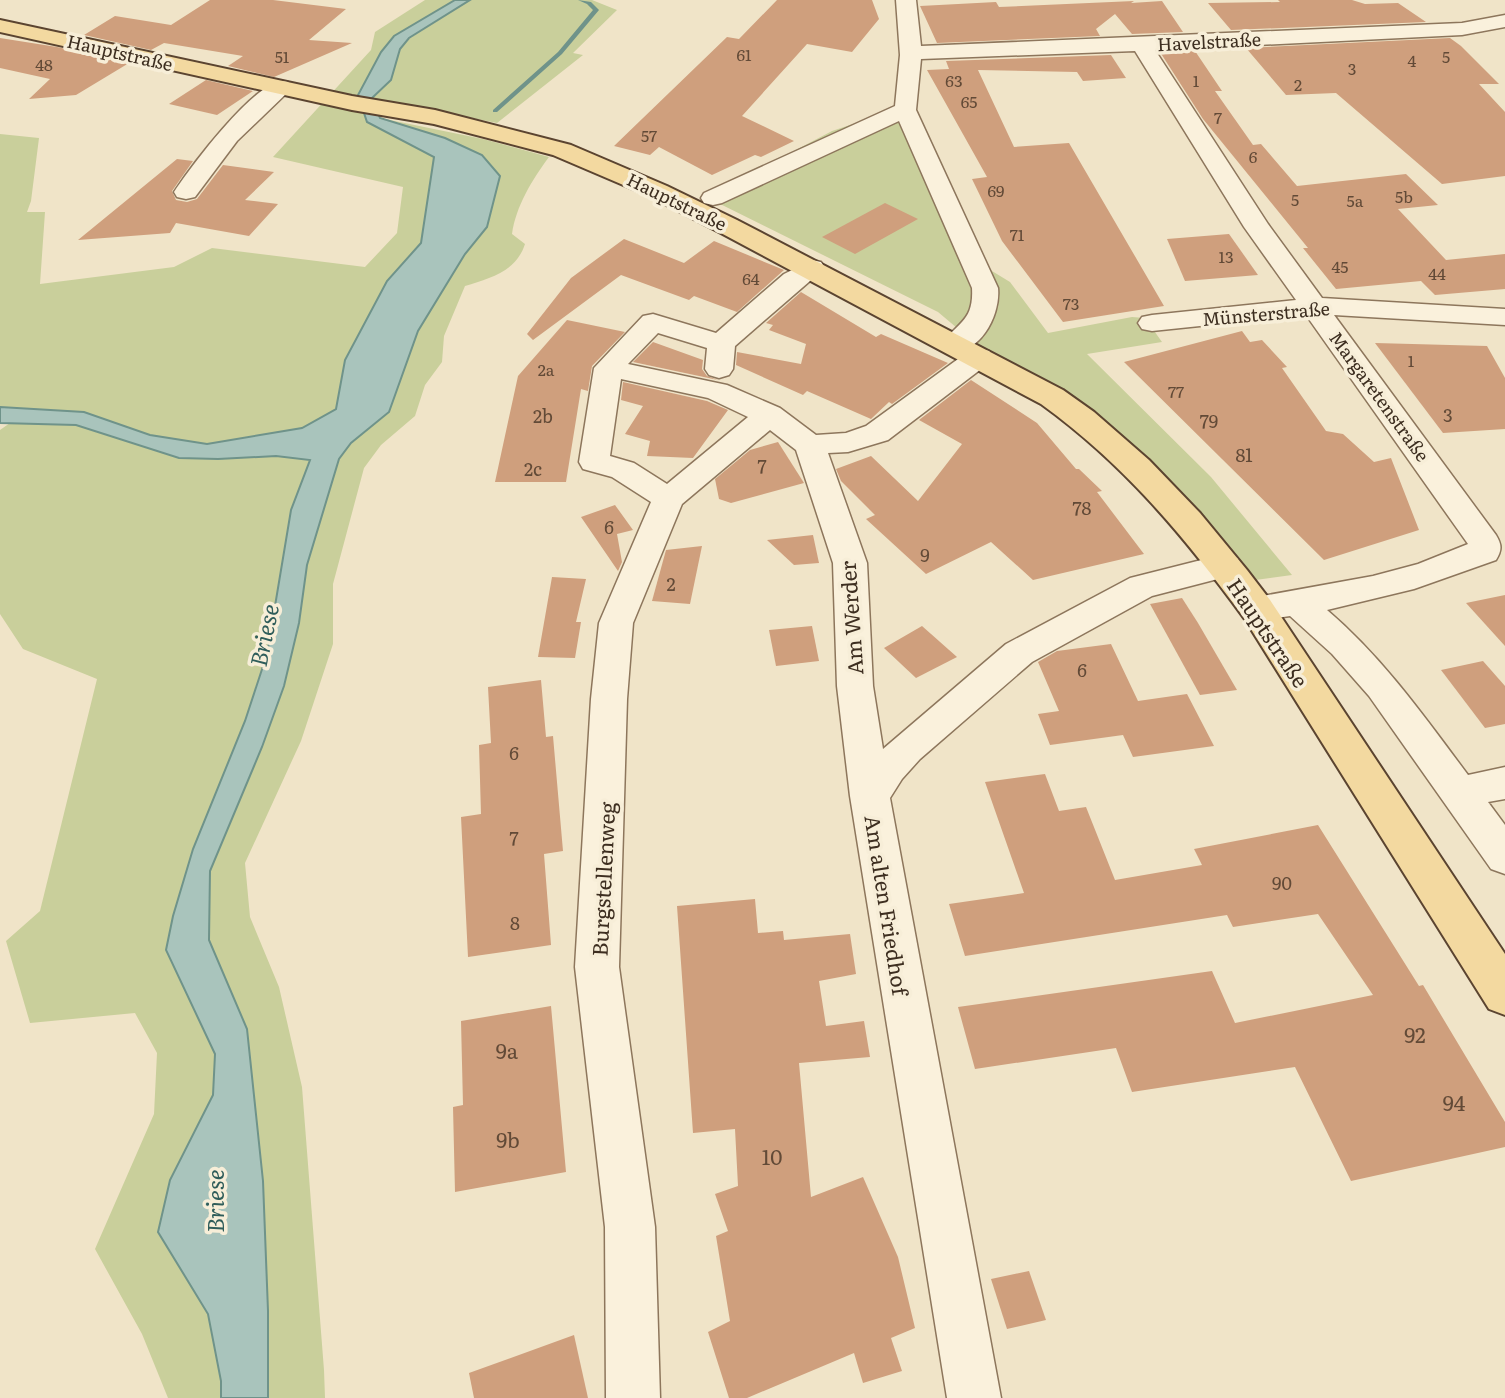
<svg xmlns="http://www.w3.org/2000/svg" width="1505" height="1398" viewBox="0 0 1505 1398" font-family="Literata,serif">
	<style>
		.green { fill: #c9cf9b }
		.water { fill: #a9c4bc; stroke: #6f938a; stroke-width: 2 }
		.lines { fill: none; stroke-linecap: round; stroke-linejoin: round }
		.stream { fill: #6f938a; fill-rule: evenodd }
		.building { fill: #cf9f7d }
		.minor-casing { stroke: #8d765c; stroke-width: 3 }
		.primary-casing { stroke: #5b4430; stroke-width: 4 }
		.minor { fill: #faf1dc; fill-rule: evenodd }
		.primary { fill: #f3d9a0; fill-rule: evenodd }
		.labels { text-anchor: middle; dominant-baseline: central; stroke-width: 7; stroke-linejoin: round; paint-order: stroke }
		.far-number-label { font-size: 16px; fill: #624a37 }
		.far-street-label { font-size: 18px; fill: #3d2e20; stroke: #f7eed8 }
		.number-label { font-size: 18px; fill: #624a37 }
		.street-label { font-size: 21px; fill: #3d2e20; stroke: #f7eed8 }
		.near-number-label { font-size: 21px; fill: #624a37 }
		.water-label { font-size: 23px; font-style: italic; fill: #2f5d5a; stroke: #f7eed8 }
	</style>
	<rect width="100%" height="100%" fill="#f0e4c8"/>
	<g class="green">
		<polygon points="425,0 455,0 394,36 381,52 367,122 434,157 421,243 387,281 345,360 336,409 302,428 207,444 150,435 84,412 0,407 0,134 39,138 31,201 27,212 45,212 40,284 174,267 212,248 365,267 397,233 403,187 273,157 371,50 375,32"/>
		<polygon points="470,0 592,0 617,10 573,53 583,55 497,123 372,98 391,80 400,49 410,38"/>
		<polygon points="901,108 987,268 1010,282 1048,333 1132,317 1145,318 1162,342 1087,354 1211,477 1292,575 1248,581 1238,564 938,312 706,197 832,131"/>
		<path d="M380 118 483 139 549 157C532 180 516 206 512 234L525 244C516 272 490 278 465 286L444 336 442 362 425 385 415 416 381 445 364 468 333 584V644L301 741 245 863 250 917 279 987 302 1087 324 1370 325 1398H268V1311L263 1181 247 1029 209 940 210 871 262 747 284 686 299 623 307 565 339 459 351 443 389 411 418 331 465 254 487 227 499 176 482 155 445 138Z"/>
		<polygon points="10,423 76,425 179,458 218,459 276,456 310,460 291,510 267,654 245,721 193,849 173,916 166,950 215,1054 213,1095 170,1180 158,1232 209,1314 221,1381 221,1398 168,1398 142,1334 95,1249 154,1114 157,1053 135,1013 30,1023 6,941 40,911 97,679 23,649 0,614 0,430"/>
	</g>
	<polygon class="water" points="455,0 470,0 409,38 400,49 391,80 372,98 380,118 445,138 482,155 500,176 487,227 465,254 418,331 389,412 351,443 339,459 307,565 299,623 284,686 262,747 210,871 209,940 247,1029 263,1181 268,1311 268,1398 221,1398 221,1381 208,1314 158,1232 170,1180 213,1095 215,1054 166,950 173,916 193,849 245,721 267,654 291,510 310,460 276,456 218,459 179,458 76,425 0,423 0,407 84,412 150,435 207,444 302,428 336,409 345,360 387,281 421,243 434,157 367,122 358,95 381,52 394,36"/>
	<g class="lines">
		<polygon class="stream" points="578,0 591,2 599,10 562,54 497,112 493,112 493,110 558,52 593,10 587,4"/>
	</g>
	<g class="building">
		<polygon points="210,0 273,0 346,9 309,40 352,43 274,77 228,66 243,56 164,43 151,50 84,35 115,16 171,25"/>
		<polygon points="777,0 872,0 879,19 852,52 807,44 742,116 794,141 761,157 755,155 712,175 659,147 650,155 614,146 727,37 739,39"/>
		<polygon points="1278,0 1352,0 1365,4 1398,3 1426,22 1231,30 1208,3 1280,2"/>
		<polygon points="1134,1 1131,3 1162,1 1183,32 1132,34 1115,14 1096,29 1100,36 937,43 920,6 996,2 999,7"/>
		<polygon points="0,38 57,47 129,63 76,95 29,99 50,79 0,68"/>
		<polygon points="1450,38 1461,46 1499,84 1479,84 1505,112 1505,176 1442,184 1336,93 1286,95 1246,48"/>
		<polygon points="1195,51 1222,91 1215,91 1253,145 1261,144 1297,186 1406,174 1438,205 1398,209 1446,260 1505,254 1505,289 1435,295 1421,281 1336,289 1303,248 1308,248 1203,119 1160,52"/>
		<polygon points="1111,55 1126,78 1083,81 1077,72 978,70 1014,147 1069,143 1164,306 1063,322 1002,241 972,179 987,177 927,70 949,69 946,61"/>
		<polygon points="206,80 253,91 217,115 169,104"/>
		<polygon points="177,159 193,161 172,191 176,200 187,202 197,199 223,165 274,172 245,200 278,204 249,236 176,223 170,233 78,240"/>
		<polygon points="885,203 918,219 855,254 822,237"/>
		<polygon points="1229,234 1258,275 1185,281 1167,239"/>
		<polygon points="624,239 684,263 714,241 784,270 737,312 694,296 689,300 621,275 533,340 527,334 571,278"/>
		<polygon points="801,292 876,337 881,334 948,363 892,404 889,402 871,419 807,391 803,395 736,365 737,352 801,364 806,344 769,330 773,325 766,323"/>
		<polygon points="567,320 625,332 592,366 588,391 581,389 566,482 495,482 518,376"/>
		<polygon points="1242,331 1250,342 1262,340 1287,367 1282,368 1326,431 1343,434 1374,462 1391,458 1419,530 1324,560 1124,362"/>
		<polygon points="653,342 703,360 702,369 707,376 718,380 633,362"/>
		<polygon points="1375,343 1487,346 1505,378 1505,429 1443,433"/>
		<polygon points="971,380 1037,423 1076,469 1079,469 1102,491 1097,492 1144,554 1033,580 991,542 926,574 866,519 875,515 841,481 836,469 871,456 918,501 962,444 919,420"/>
		<polygon points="623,382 707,401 728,410 693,458 647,456 650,441 625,434 643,406 621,400"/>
		<polygon points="778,442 804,483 731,503 719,499 715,479 750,450"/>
		<polygon points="615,505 633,530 617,534 622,562 618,571 581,517"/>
		<polygon points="813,535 819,563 794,565 767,540"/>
		<polygon points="702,546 690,604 652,601 666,550"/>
		<polygon points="552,577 586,579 576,622 581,622 575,658 538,657"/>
		<polygon points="1505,595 1505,646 1466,603"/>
		<polygon points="1182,598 1198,623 1237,690 1200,695 1150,604"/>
		<polygon points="812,626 819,661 776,666 769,630"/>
		<polygon points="922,626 957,657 916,678 884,648"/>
		<polygon points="1111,644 1138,701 1187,694 1214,746 1133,757 1123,735 1050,745 1038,714 1059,711 1038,662 1057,651"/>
		<polygon points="1483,661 1505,686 1505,724 1485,728 1441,670"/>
		<polygon points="541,680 546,737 553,736 563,851 544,854 551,945 468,957 461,817 481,814 479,745 491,743 488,687"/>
		<polygon points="1045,774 1059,811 1086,807 1115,880 1202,865 1194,849 1318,825 1419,986 1423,985 1505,1122 1505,1147 1351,1181 1295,1067 1132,1092 1116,1048 975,1069 958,1007 1212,971 1235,1023 1373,995 1318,914 1233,927 1227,915 965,956 949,904 1024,893 985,782"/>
		<polygon points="755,899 758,933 783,931 784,940 850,934 856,974 819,981 826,1026 864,1021 870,1057 799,1063 811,1197 863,1177 898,1257 915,1328 891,1338 902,1371 863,1383 854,1353 747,1398 729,1398 708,1332 730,1321 716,1236 728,1231 715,1194 738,1186 735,1129 693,1133 677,906"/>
		<polygon points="551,1006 566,1172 455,1192 453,1107 463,1105 461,1021"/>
		<polygon points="1029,1271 1046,1320 1007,1329 991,1279"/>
		<polygon points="574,1335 588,1398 474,1398 469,1373"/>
	</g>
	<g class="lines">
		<defs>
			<g id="minor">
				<path d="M896 0H916L921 46 1462 23 1505 15V27L1462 35 1155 50 1268 224 1322 298 1505 309V325L1334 315 1496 535C1502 545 1502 550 1496 560L1414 589 1327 610C1383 658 1424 716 1468 775L1505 767V799L1488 802 1505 825V874L1491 869 1369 696 1332 654 1290 616 1257 621 1245 618 1240 609 1245 600 1257 597 1373 576 1418 564 1468 544 1306 315 1152 331 1142 329 1138 323 1142 317 1152 315 1296 300 1244 227 1135 51 921 59 916 110 998 288C1001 316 978 359 945 351L941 345C957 322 974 322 972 288L899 121 722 203 713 205 704 203 701 198 704 193 895 106 900 55Z"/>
				<path d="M280 81 288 82 291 87 288 92 237 141 195 197 186 199 177 197 174 192C192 165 250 88 280 81Z"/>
				<path d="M812 260 821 262 825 268 735 346 733 369 729 375 719 378 709 375 705 369 707 348 658 333 628 364 727 385 780 408 816 435 846 433 866 426 969 351 979 349 989 351 993 357 989 363 888 440 848 452 828 453 867 563 873 686 883 749 1006 644 1130 578 1225 554 1237 558 1242 566 1237 574 1152 596 1032 662 920 759 902 779 890 798 1001 1398H947L850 796 837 686 833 563 796 450 770 430 682 504 633 623 627 699 619 967 655 1227 660 1398H606L605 1227 575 967 591 699 599 623 651 502 612 477 583 469 579 462 594 368 643 316 653 314 716 333 784 274ZM621 379 708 398 748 417 667 484 634 463 610 456Z"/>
			</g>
			<path id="primary" d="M0 20 352 96 435 110 571 145 667 186 737 220 1063 390 1094 412 1149 460 1200 513 1247 570 1270 600 1505 954V1015L1489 1009 1244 618C1185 537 1123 463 1041 404L719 232 649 196 553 155 434 124 352 110 0 32Z"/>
		</defs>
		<use href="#minor" class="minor-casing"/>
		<use href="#primary" class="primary-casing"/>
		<use href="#minor" class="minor"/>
		<use href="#primary" class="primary"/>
	</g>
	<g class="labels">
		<g class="far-number-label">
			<text x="744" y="54">61</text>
			<text x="282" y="56">51</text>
			<text x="1446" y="56">5</text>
			<text x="1412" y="60">4</text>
			<text x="44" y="64">48</text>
			<text x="1352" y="68">3</text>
			<text x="954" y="80">63</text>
			<text x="1196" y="80">1</text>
			<text x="1298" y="84">2</text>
			<text x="969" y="101">65</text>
			<text x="1218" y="117">7</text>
			<text x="649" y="135">57</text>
			<text x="1253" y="156">6</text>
			<text x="996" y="190">69</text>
			<text x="1404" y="196">5b</text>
			<text x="1295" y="199">5</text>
			<text x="1355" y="200">5a</text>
			<text x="1017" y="234">71</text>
			<text x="1226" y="256">13</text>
			<text x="1340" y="266">45</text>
			<text x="1437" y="273">44</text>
			<text x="751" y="278">64</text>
			<text x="1071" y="303">73</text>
			<text x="1411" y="360">1</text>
			<text x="546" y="369">2a</text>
			<text x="1176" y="391">77</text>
		</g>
		<g class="far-street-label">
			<text transform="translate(1209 41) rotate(-3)">Havelstraße</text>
			<text transform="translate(120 52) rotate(13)">Hauptstraße</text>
			<text transform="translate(677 201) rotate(26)">Hauptstraße</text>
			<text transform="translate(1266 313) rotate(-5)">Münsterstraße</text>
			<text transform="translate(1380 396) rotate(54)">Margaretenstraße</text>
		</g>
		<g class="number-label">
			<text x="1448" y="414">3</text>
			<text x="543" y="415">2b</text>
			<text x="1209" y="420">79</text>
			<text x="1244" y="454">81</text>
			<text x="762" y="465">7</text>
			<text x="533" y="468">2c</text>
			<text x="1082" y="507">78</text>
			<text x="609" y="526">6</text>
			<text x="925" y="554">9</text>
			<text x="671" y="583">2</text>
			<text x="1082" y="669">6</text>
			<text x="514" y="752">6</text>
			<text x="514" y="837">7</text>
			<text x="1282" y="882">90</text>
			<text x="515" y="922">8</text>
		</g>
		<g class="street-label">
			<text transform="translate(850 618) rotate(-94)">Am Werder</text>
			<text transform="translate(1269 632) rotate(56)">Hauptstraße</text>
			<text transform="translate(602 879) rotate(-87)">Burgstellenweg</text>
			<text transform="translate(888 905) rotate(81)">Am alten Friedhof</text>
		</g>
		<g class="near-number-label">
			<text x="1415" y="1033">92</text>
			<text x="507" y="1049">9a</text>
			<text x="1454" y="1101">94</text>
			<text x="508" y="1138">9b</text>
			<text x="772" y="1155">10</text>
		</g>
		<g class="water-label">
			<text transform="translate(263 635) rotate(-78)">Briese</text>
			<text transform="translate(214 1201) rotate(-90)">Briese</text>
		</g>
	</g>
</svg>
